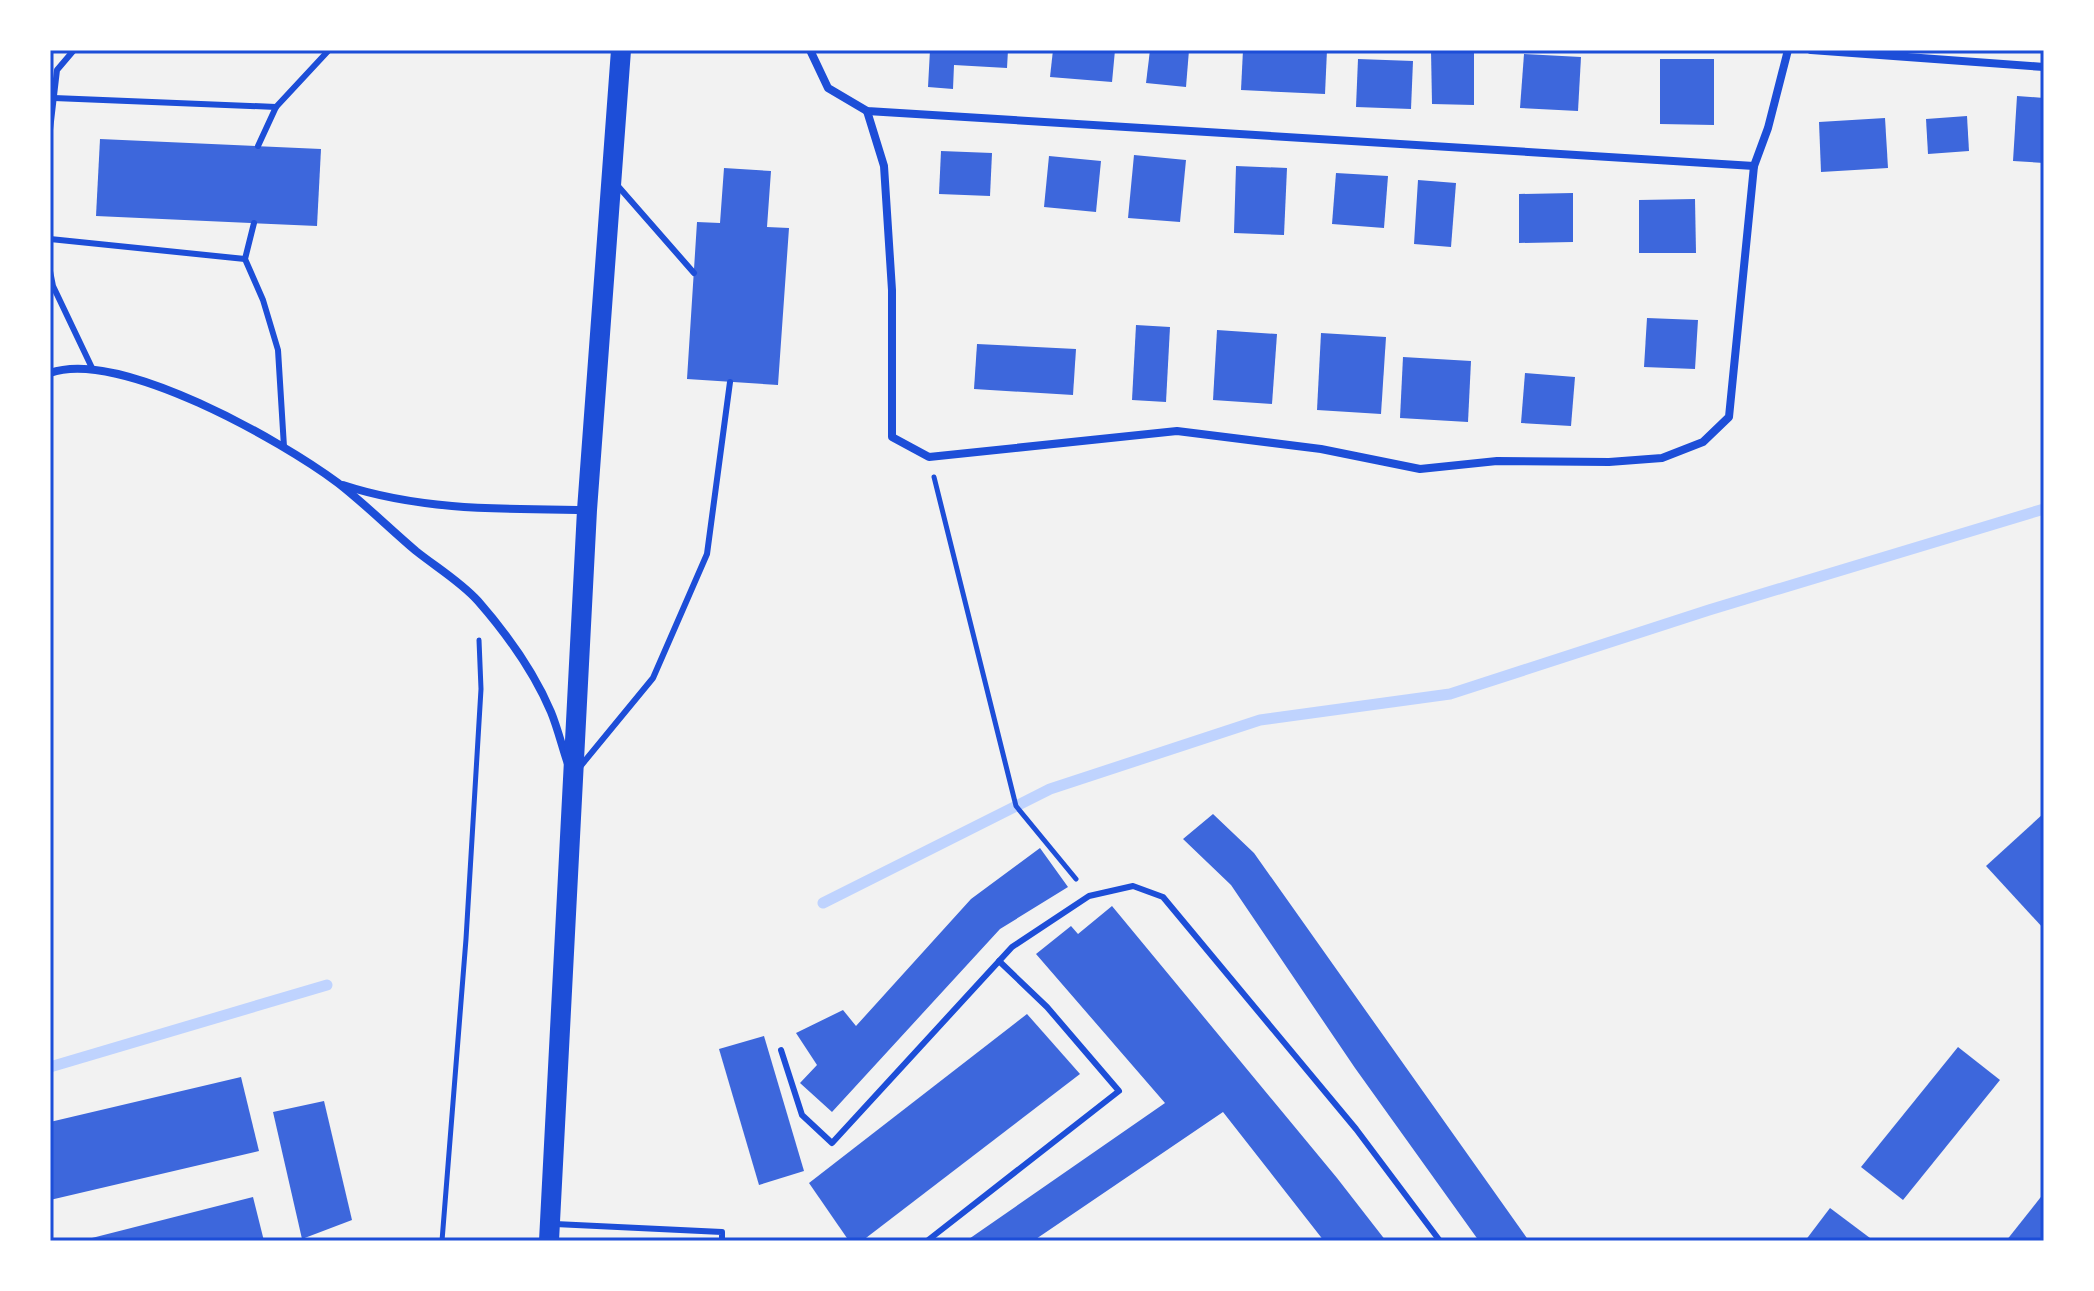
<svg xmlns="http://www.w3.org/2000/svg" width="2094" height="1291" viewBox="0 0 2094 1291" font-family="Mulish,sans-serif">
	<style>
		.lines { fill: none; stroke-linecap: round; stroke-linejoin: round }
		.stream { stroke: #bfd3fe; stroke-width: 11 }
		.building { fill: #3d67dc }
		.path { stroke: #1d4ed8; stroke-width: 5 }
		.service { stroke: #1d4ed8; stroke-width: 6 }
		.minor { stroke: #1d4ed8; stroke-width: 8 }
		.primary { stroke: #1d4ed8; stroke-width: 20 }
		.neatline { fill: none; stroke: #1d4ed8; stroke-width: 3 }
	</style>
	<rect width="100%" height="100%" fill="#f2f2f2"/>
	<g class="lines">
		<g class="stream">
			<polyline points="823,903 1050,789 1260,720 1450,694 1709,610 2044,509"/>
			<polyline points="50,1067 327,985"/>
		</g>
	</g>
	<g class="building">
		<polygon points="930,50 1008,50 1007,68 954,65 953,89 928,87"/>
		<polygon points="1053,50 1115,50 1112,82 1050,77"/>
		<polygon points="1150,50 1189,50 1186,87 1146,83"/>
		<polygon points="1243,50 1327,50 1325,94 1241,90"/>
		<polygon points="1431,50 1474,50 1474,105 1432,104"/>
		<polygon points="1524,54 1581,57 1578,111 1520,108"/>
		<polygon points="1358,59 1413,61 1411,109 1356,107"/>
		<polygon points="1660,59 1714,59 1714,125 1660,124"/>
		<polygon points="2017,96 2044,98 2044,163 2013,161"/>
		<polygon points="1967,116 1969,151 1928,154 1926,119"/>
		<polygon points="1885,118 1888,168 1821,172 1819,122"/>
		<polygon points="100,139 321,149 317,226 96,216"/>
		<polygon points="941,151 992,153 990,196 939,194"/>
		<polygon points="1134,155 1186,160 1180,222 1128,218"/>
		<polygon points="1049,156 1101,161 1096,212 1044,207"/>
		<polygon points="1236,166 1287,168 1284,235 1234,233"/>
		<polygon points="724,168 771,171 767,227 789,228 778,385 687,379 697,222 720,223"/>
		<polygon points="1336,173 1388,176 1384,228 1332,224"/>
		<polygon points="1418,180 1456,183 1451,247 1414,244"/>
		<polygon points="1573,193 1573,242 1519,243 1519,194"/>
		<polygon points="1695,199 1696,253 1639,253 1639,200"/>
		<polygon points="1647,318 1698,320 1695,369 1644,367"/>
		<polygon points="1136,325 1170,327 1166,402 1132,400"/>
		<polygon points="1217,330 1277,334 1272,404 1213,400"/>
		<polygon points="1321,333 1386,337 1381,414 1317,410"/>
		<polygon points="977,344 1076,349 1073,395 974,389"/>
		<polygon points="1403,357 1471,361 1468,422 1400,418"/>
		<polygon points="1525,373 1575,377 1571,426 1521,423"/>
		<polygon points="2044,813 2044,929 1986,866"/>
		<polygon points="1213,814 1254,853 1529,1241 1479,1241 1355,1068 1231,885 1183,839"/>
		<polygon points="1040,848 1068,887 1000,929 832,1112 800,1083 817,1065 796,1033 843,1010 856,1026 971,899"/>
		<polygon points="1112,906 1337,1178 1386,1241 1324,1241 1223,1112 1033,1241 966,1241 1165,1103 1036,954 1071,926 1078,934"/>
		<polygon points="1027,1014 1080,1074 862,1241 849,1241 809,1183"/>
		<polygon points="764,1036 804,1171 759,1185 719,1049"/>
		<polygon points="1958,1047 2000,1080 1903,1200 1861,1167"/>
		<polygon points="241,1077 259,1151 50,1200 50,1122"/>
		<polygon points="324,1101 352,1220 302,1239 273,1112"/>
		<polygon points="2044,1193 2044,1241 2006,1241"/>
		<polygon points="253,1197 264,1241 84,1241 84,1240"/>
		<polygon points="1830,1208 1874,1241 1805,1241"/>
	</g>
	<g class="lines">
		<g class="path">
			<polyline points="934,477 1016,806 1076,879"/>
			<polyline points="442,1241 466,939 481,689 479,640"/>
		</g>
		<g class="service">
			<polyline points="54,98 276,107"/>
			<polyline points="50,130 57,70 74,50"/>
			<polyline points="258,146 276,107 329,50"/>
			<polyline points="617,185 694,273"/>
			<polyline points="254,223 245,259 263,300 278,350 284,447"/>
			<polyline points="50,239 245,259"/>
			<polyline points="50,271 53,286 93,370"/>
			<polyline points="579,768 653,678 707,554 730,382"/>
			<polyline points="781,1050 802,1115 832,1143 1012,947 1089,896 1133,886 1163,897 1356,1129 1440,1241"/>
			<polyline points="555,1224 722,1232 722,1241"/>
			<polyline points="927,1241 1119,1091 1047,1007 999,961"/>
		</g>
		<g class="minor">
			<polyline points="810,50 828,88 867,111 1754,166"/>
			<polyline points="1811,50 2044,67"/>
			<polyline points="867,111 884,166 892,290 892,437 929,457 1177,431 1321,449 1420,469 1497,461 1609,462 1662,458 1703,442 1729,417 1754,166 1768,128 1788,50"/>
			<path d="M50 373C119 348 282 441 338 483 365 504 390 529 416 551 436 567 461 582 478 601 506 633 534 672 551 712 558 729 562 747 568 764"/>
			<path d="M343 485C422 511 505 509 587 510"/>
		</g>
		<polyline class="primary" points="549,1241 587,510 621,50"/>
	</g>
	<rect width="2094" height="1291" fill="none" stroke="#ffffff" stroke-width="104"/>
	<rect x="52" y="52" width="1990" height="1187" class="neatline"/>
</svg>
